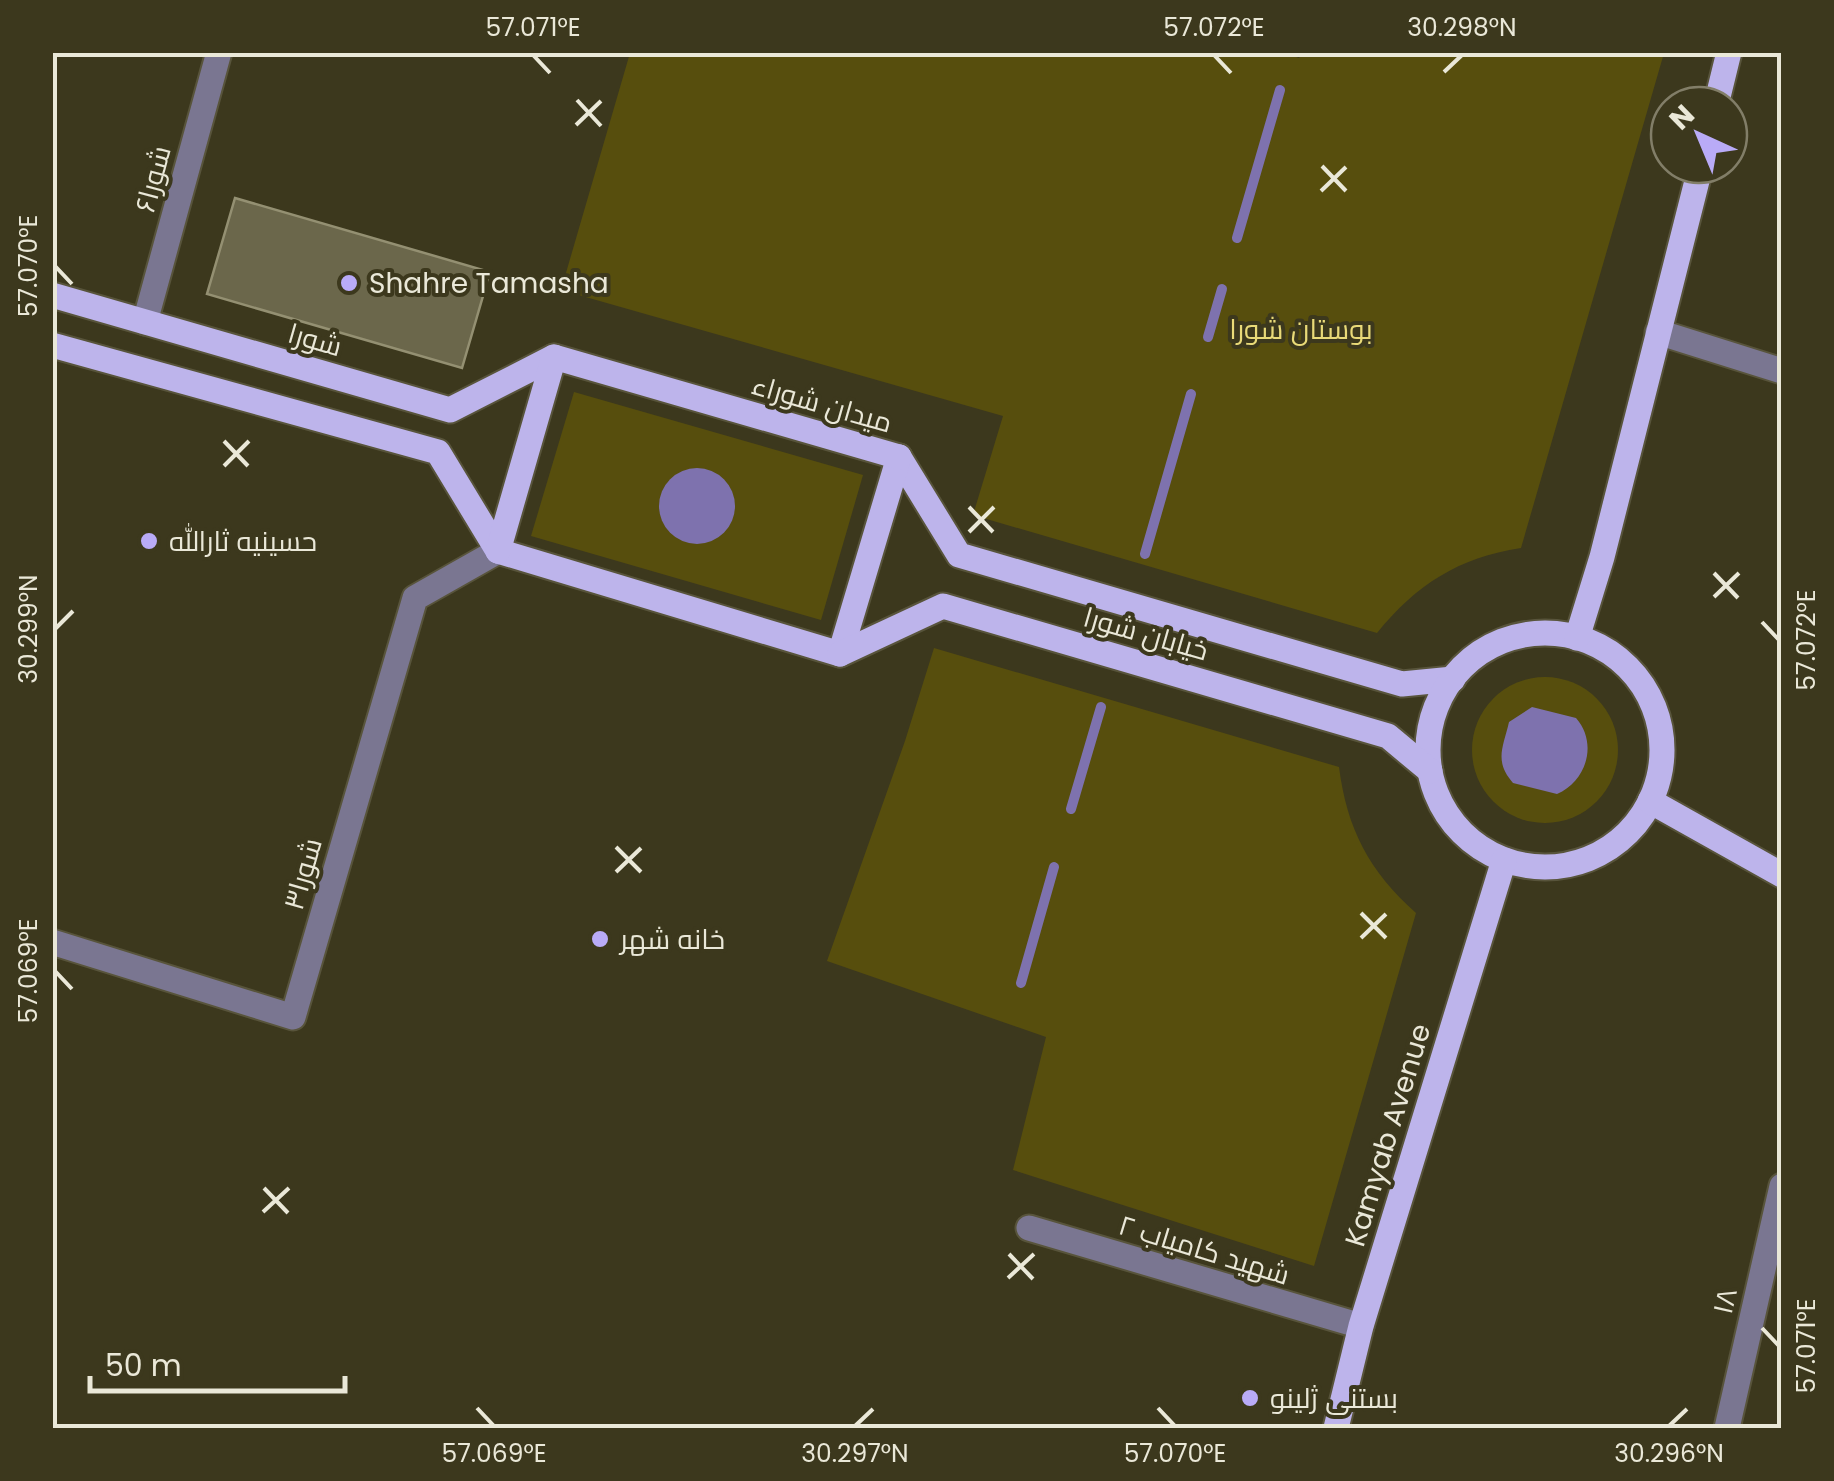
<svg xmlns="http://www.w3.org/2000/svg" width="1834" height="1481" viewBox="0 0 1834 1481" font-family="Poppins,Cairo,sans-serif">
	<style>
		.green { fill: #574e0d }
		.water { fill: #7e72ae }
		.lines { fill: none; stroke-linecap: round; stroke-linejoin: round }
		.stream { stroke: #7e72ae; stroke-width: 10 }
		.building { fill: #6b674b; stroke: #949072; stroke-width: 2.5 }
		.minor-casing { stroke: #58543b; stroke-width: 29 }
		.major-casing { stroke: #58543b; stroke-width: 29 }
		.minor { stroke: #7a7691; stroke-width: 25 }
		.major { stroke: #bdb4eb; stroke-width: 25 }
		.ticks { fill: none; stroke: #eae8d8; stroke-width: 4 }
		.poi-dot { fill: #b9abf7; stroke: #3c381d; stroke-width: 4 }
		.labels { text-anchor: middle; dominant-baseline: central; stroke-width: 8; stroke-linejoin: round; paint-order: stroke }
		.street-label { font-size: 28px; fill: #eae8d8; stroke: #3c381d }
		.poi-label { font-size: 28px; fill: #eae8d8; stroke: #3c381d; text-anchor: start }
		.park-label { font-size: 28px; fill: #e9da78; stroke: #3c381d }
		.neatline { fill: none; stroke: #eae8d8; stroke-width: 4 }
		.ticks-label { font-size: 25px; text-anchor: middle; fill: #eae8d8 }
	</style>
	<rect width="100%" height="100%" fill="#3c381d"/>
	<g class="green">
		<path d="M1282 52 1299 58 1302 52 1664 53 1521 548C1458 558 1417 584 1377 633L973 515 1003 416 561 290 630 53Z"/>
		<polygon points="574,392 863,475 821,620 531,536"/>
		<path d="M934 648 1339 767C1347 829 1369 871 1416 913L1314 1266 1013 1170 1046 1037 827 961 905 741Z"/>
		<circle cx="1545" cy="750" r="73"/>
	</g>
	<g class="water">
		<circle cx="697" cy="506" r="38"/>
		<path d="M1532 707 1576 718C1598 743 1587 781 1557 794L1513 783C1494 761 1503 748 1509 722Z"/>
	</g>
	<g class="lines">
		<g class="stream">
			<polyline points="1237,238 1280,90"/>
			<polyline points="1208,337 1222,289"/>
			<polyline points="1145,554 1191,394"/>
			<polyline points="1071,809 1101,707"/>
			<polyline points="1021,983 1054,867"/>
		</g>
	</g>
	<polygon class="building" points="235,198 490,272 462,368 207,294"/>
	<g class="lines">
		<defs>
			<g id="minor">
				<polyline points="145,322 219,52"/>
				<polyline points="1658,332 1782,371"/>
				<polyline points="52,942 293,1017 415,598 498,551"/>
				<polyline points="1029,1228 1361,1326"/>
				<polyline points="1727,1428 1782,1186"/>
			</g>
			<g id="major">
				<polyline points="1716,105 1729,52"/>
				<polyline points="52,295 450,410 554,357"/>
				<polyline points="52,345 438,452 498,551"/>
				<polyline points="899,457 959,555 1402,684 1453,679"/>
				<polyline points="498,551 840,654 899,457"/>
				<polyline points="498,551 554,357 899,457"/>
				<circle cx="1545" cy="750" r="117"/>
				<polyline points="1577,638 1602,557 1701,165"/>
				<polyline points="840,654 943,606 1388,736 1430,771"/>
				<polyline points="1650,801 1782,875"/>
				<polyline points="1336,1428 1361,1326 1504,860"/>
			</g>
		</defs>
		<use href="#minor" class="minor-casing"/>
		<use href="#major" class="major-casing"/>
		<use href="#minor" class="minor"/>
		<use href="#major" class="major"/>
	</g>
	<path class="ticks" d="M533 55 550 73M1214 55 1231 73M1444 72 1462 55M577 100 601 126M576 125 601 101M1322 166 1346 191M1321 191 1346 167M55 266 72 284M224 441 248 466M224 466 249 441M969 507 993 532M969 532 994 507M1714 573 1738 598M1714 597 1739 573M1762 622 1779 640M55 629 73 611M616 847 641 872M616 872 641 848M1361 913 1386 938M1361 938 1386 914M55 971 72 989M264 1188 288 1213M263 1212 289 1188M1009 1254 1033 1279M1008 1278 1034 1254M1762 1328 1779 1346M477 1408 494 1426M1158 1408 1175 1426M855 1426 873 1409M1669 1426 1687 1409"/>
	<g class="poi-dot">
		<circle cx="349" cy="283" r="10"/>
		<circle cx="149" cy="541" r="10"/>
		<circle cx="600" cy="939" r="10"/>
		<circle cx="1250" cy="1398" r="10"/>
	</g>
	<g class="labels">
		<g class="street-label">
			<text transform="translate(153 179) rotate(-75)">شورا۶</text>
			<text transform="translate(315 340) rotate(16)">شورا</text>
			<text transform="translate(822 404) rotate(16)">میدان شوراء</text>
			<text transform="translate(1146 634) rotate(16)">خیابان شورا</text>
			<text transform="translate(303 874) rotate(-74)">شورا۳</text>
			<text transform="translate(1388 1135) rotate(-73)">Kamyab Avenue</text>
			<text transform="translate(1204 1250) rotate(17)">شهید کامیاب ۲</text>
			<text transform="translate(1725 1301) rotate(-77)">۱۸</text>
		</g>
		<g class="poi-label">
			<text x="369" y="283">Shahre Tamasha</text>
			<text x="169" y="541">حسینیه ثارالله</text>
			<text x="620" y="939">خانه شهر</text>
			<text x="1270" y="1398">بستنی ژلینو</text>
		</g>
		<g class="park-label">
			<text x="1301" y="329">بوستان شورا</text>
		</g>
	</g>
	<rect width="1834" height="1481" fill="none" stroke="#3c381d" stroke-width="110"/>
	<g transform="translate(1699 135) rotate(316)"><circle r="48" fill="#3c381d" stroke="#827e68" stroke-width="2.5"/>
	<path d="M0-8L18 38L0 25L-18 38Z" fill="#b9abf7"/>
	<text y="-15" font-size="28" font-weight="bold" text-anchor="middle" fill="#eae8d8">N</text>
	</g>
	<path d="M90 1376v15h255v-15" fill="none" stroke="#eae8d8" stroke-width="5"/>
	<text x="105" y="1376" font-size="30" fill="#eae8d8" stroke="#3c381d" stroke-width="8" paint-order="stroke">50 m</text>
	<rect x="55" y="55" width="1724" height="1371" class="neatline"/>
	<g class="ticks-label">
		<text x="533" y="36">57.071°E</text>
		<text x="1214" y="36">57.072°E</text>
		<text x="1462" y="36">30.298°N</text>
		<text transform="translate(28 266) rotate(-90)" y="9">57.070°E</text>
		<text transform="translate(28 629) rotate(-90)" y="9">30.299°N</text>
		<text transform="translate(1806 640) rotate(-90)" y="9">57.072°E</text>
		<text transform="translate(28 971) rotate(-90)" y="9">57.069°E</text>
		<text transform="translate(1806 1346) rotate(-90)" y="9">57.071°E</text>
		<text x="494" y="1462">57.069°E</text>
		<text x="855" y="1462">30.297°N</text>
		<text x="1175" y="1462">57.070°E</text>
		<text x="1669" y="1462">30.296°N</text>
	</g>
</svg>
